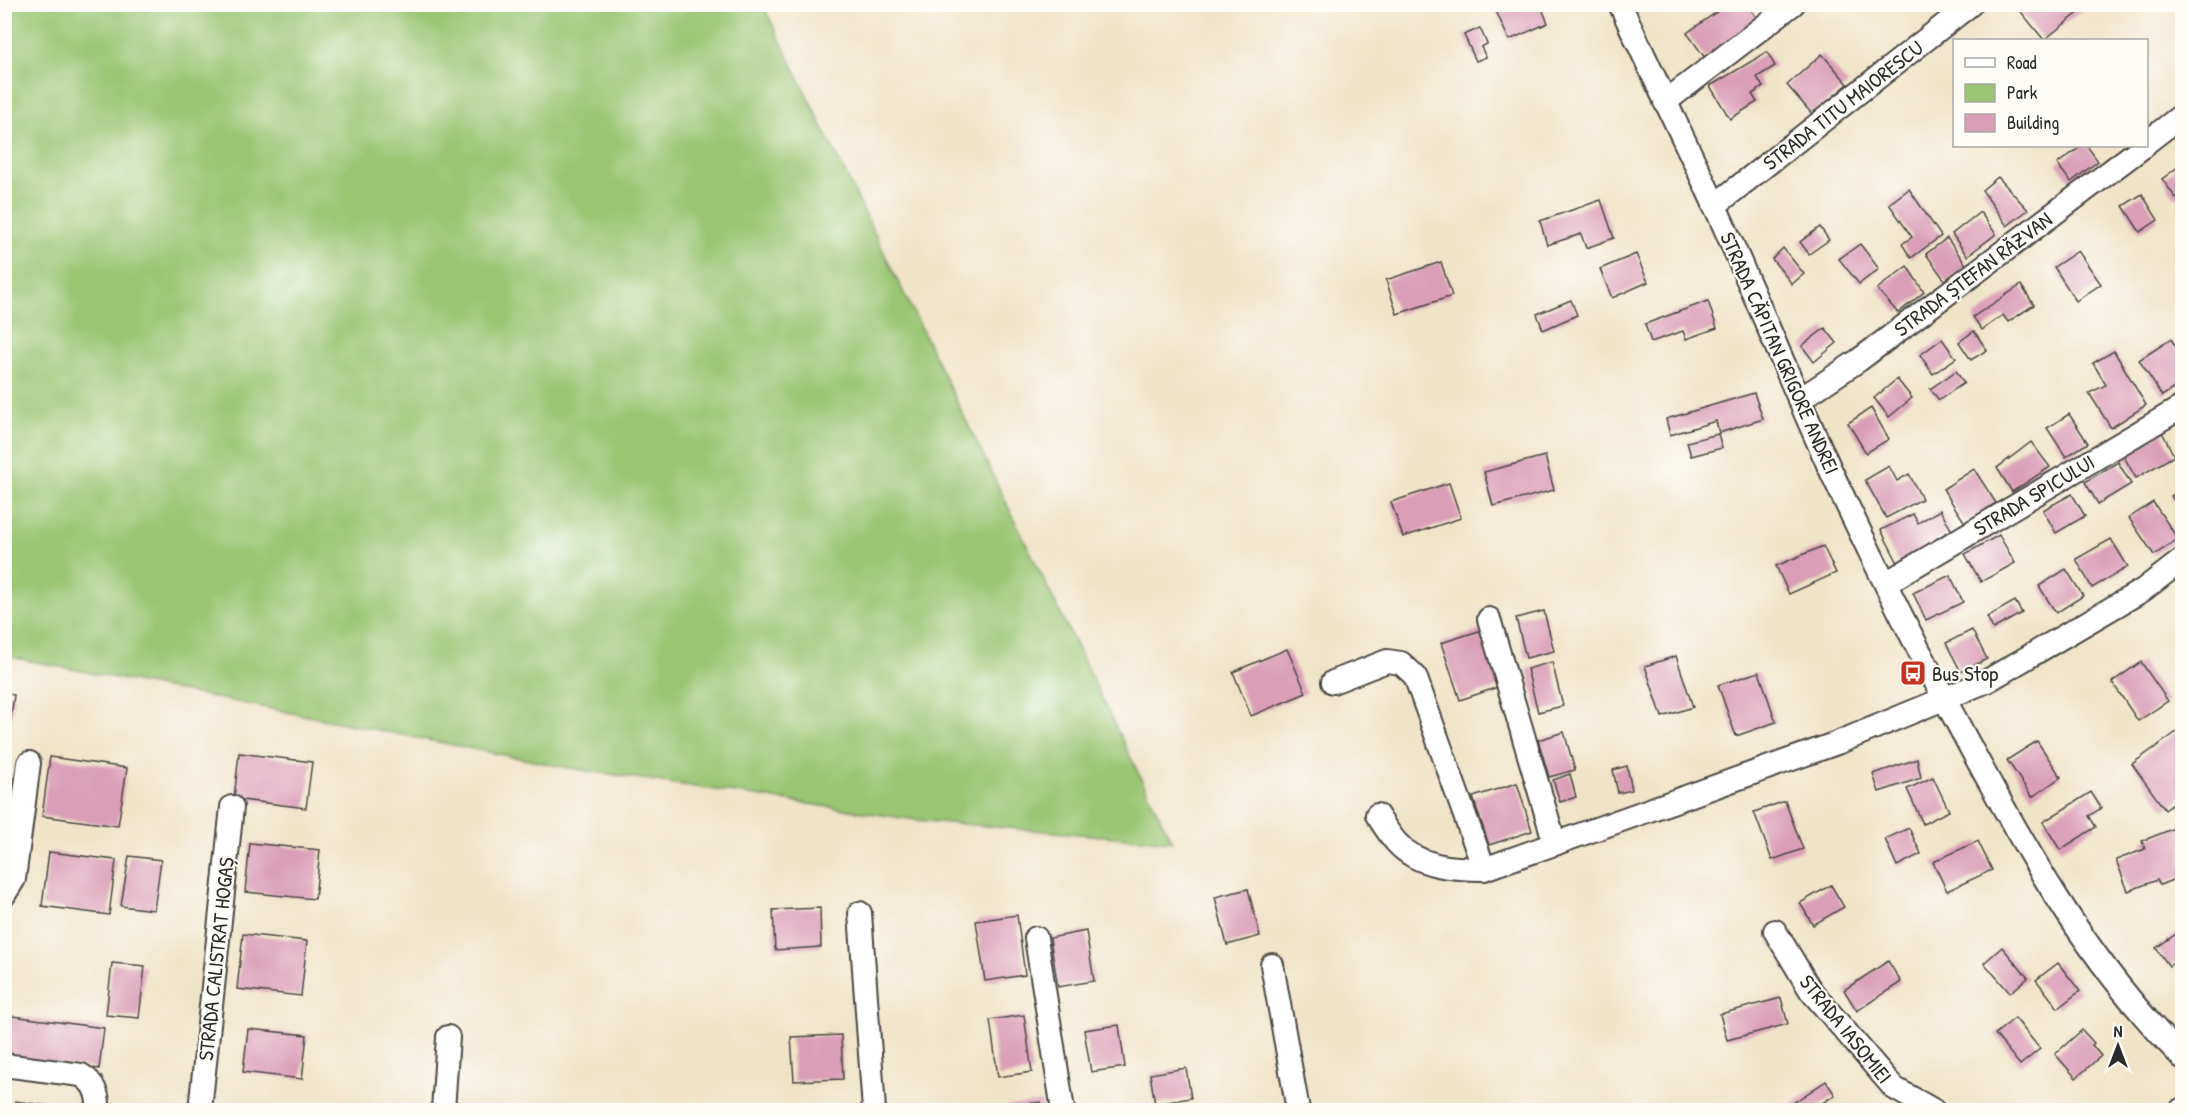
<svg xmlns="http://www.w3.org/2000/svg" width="2187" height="1115" viewBox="0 0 2187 1115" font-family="'Patrick Hand',sans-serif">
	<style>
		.green { fill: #9ac673; stroke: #62784f; stroke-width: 1.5 }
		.building { fill: #da9eb7 }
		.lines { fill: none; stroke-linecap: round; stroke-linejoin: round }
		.street-casing { stroke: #494743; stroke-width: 26 }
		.street { stroke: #fff; stroke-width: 22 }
		.labels { text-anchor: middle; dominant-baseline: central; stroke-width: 4.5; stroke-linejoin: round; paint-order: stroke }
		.street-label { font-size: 21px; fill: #2b2b2b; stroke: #fdfcf7 }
		.poi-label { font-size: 21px; fill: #2b2b2b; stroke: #fdfcf7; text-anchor: start }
	</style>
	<rect width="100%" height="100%" fill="#fdfcf7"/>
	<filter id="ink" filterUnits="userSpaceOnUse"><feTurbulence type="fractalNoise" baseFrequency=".0167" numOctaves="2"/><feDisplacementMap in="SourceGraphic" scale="12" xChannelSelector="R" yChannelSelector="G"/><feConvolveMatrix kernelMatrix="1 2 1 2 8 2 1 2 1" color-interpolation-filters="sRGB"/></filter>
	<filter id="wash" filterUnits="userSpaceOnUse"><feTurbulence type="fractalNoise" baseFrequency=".008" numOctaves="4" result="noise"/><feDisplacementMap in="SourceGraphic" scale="24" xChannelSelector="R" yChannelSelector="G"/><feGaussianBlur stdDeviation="1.35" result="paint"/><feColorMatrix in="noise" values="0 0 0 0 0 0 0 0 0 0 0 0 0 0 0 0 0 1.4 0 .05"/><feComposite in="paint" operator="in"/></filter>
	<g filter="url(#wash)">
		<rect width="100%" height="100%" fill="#f0e4c8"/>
		<polygon class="green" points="4,5 763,5 1172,842 916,820 569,768 5,656"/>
		<g id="blocks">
			<g class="building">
				<polygon points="1493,4 1540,4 1548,23 1509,40"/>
				<polygon points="1728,4 1747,4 1759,21 1705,58 1687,33"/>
				<polygon points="2021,4 2086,4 2087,6 2044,40 2017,7"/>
				<polygon points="1480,28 1487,44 1481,47 1486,57 1476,61 1464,35"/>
				<polygon points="1767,52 1775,66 1757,77 1763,87 1752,94 1757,102 1730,119 1710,86"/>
				<polygon points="1822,54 1848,84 1812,114 1787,85"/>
				<polygon points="2082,146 2087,146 2098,161 2071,182 2057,164"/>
				<polygon points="2182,164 2182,193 2176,198 2162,179"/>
				<polygon points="1998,177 2028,210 2007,226 1982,190"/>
				<polygon points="1909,189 1941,236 1911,258 1902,244 1912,237 1889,204"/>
				<polygon points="2142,194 2158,220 2140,232 2123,206"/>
				<polygon points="1601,200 1614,238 1586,248 1581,234 1547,245 1540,221"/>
				<polygon points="1980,212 1996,234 1967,256 1952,234"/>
				<polygon points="1820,227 1829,240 1809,254 1800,242"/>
				<polygon points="1947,238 1967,266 1946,282 1926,254"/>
				<polygon points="1860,244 1879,269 1859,284 1839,259"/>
				<polygon points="1783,248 1804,274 1792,284 1772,259"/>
				<polygon points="2078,251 2101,284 2076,301 2054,267"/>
				<polygon points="1636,254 1648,282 1612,298 1600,269"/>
				<polygon points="1441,262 1452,296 1397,314 1386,280"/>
				<polygon points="1907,266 1924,292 1898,313 1877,289"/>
				<polygon points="2021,285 2034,305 2008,322 2003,315 1982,330 1973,317"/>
				<polygon points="1571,300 1577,315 1543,330 1537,314"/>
				<polygon points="1708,301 1717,328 1686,339 1683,331 1651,342 1645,324"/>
				<polygon points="1825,328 1837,343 1814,362 1802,346"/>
				<polygon points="1974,331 1987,350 1971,360 1959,342"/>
				<polygon points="1942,339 1956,358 1933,374 1920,355"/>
				<polygon points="2171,339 2182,357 2182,383 2162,396 2139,360"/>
				<polygon points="2114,351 2146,405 2111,428 2089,393 2106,385 2093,363"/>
				<polygon points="1956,371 1964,383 1939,400 1930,389"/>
				<polygon points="1897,379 1912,398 1889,417 1874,398"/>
				<polygon points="1754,393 1763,419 1719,433 1716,421 1670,435 1666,419"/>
				<polygon points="1871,408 1889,439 1866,453 1848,423"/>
				<polygon points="2069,414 2088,443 2066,457 2047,428"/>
				<polygon points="2162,432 2174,456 2136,478 2123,455"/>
				<polygon points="1718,434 1722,448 1691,456 1687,442"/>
				<polygon points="2031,442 2050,467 2012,492 1997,468"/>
				<polygon points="1545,456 1554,490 1493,506 1484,472"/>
				<polygon points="2118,462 2131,484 2098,504 2085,482"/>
				<polygon points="1889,466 1897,481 1909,474 1922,499 1886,518 1865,480"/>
				<polygon points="1974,469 1996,503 1965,523 1943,489"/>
				<polygon points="1449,483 1461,518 1403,537 1391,502"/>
				<polygon points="2182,489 2182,512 2171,496"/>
				<polygon points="2072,494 2085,516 2056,533 2043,510"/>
				<polygon points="2153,502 2178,539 2154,555 2129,518"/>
				<polygon points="1940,510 1952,531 1898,563 1881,530 1913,514 1918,523"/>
				<polygon points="1999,535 2015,563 1981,582 1965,554"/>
				<polygon points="2111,539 2128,567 2092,588 2076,559"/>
				<polygon points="1823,546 1836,573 1789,594 1776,566"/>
				<polygon points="2066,569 2083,596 2056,613 2039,586"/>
				<polygon points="1950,575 1963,602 1926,620 1913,593"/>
				<polygon points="2015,601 2022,613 1993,629 1987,617"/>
				<polygon points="1544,611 1554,651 1526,658 1516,618"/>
				<polygon points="1482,630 1501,686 1460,700 1441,643"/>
				<polygon points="1972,630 1987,659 1961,672 1946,643"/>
				<polygon points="1287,649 1306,693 1251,716 1233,672"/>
				<polygon points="1676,656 1693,707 1662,717 1645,666"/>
				<polygon points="1552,662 1563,706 1538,712 1527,669"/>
				<polygon points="2141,662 2168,701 2138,721 2112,682"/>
				<polygon points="1759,672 1776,722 1736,736 1718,685"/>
				<polygon points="4,693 14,695 7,746 4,745"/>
				<polygon points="2178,731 2182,737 2182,797 2165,810 2132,764"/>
				<polygon points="1564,732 1575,770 1549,777 1538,740"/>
				<polygon points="2037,741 2061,777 2032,797 2007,760"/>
				<polygon points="239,753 312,762 306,808 234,799"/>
				<polygon points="50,757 127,768 118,826 42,816"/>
				<polygon points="1917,759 1921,778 1879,792 1873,774"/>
				<polygon points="1627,766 1632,790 1618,793 1613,770"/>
				<polygon points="1570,774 1576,797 1560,802 1553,780"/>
				<polygon points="1933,777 1949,811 1923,824 1907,789"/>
				<polygon points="1517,783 1532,831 1489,845 1473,797"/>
				<polygon points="2091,792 2101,808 2089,816 2096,827 2060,850 2043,822"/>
				<polygon points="1785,801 1803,849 1772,860 1754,812"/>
				<polygon points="2182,825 2182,876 2160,885 2157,880 2128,891 2116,860 2145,849 2142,841"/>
				<polygon points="1909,828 1921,854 1897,866 1885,839"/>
				<polygon points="1978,841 1992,870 1947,891 1933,862"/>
				<polygon points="250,843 320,850 315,899 245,892"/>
				<polygon points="49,852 116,860 109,915 42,906"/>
				<polygon points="129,856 161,860 154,910 121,906"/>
				<polygon points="1831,885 1844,907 1813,925 1800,903"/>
				<polygon points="1248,889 1260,936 1227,945 1215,897"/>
				<polygon points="820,908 821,947 775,950 773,910"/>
				<polygon points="1017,915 1025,975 985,981 976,921"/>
				<polygon points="1086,931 1094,981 1058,987 1050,938"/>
				<polygon points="2179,932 2182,937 2182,956 2169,966 2156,948"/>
				<polygon points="243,934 307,941 301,996 237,989"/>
				<polygon points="2002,947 2028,978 2010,993 1984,963"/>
				<polygon points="1888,961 1901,982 1857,1011 1844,990"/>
				<polygon points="112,963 145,966 139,1018 106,1015"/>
				<polygon points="2058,963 2080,991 2058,1008 2036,980"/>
				<polygon points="1781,998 1788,1024 1727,1040 1720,1014"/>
				<polygon points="4,1015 104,1028 99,1069 4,1057"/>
				<polygon points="1024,1015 1032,1072 998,1077 990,1020"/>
				<polygon points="2015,1018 2040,1049 2020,1065 1995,1034"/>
				<polygon points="1119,1025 1125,1067 1091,1072 1084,1030"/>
				<polygon points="248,1029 307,1035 302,1079 243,1072"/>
				<polygon points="2082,1030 2094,1043 2092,1045 2101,1056 2076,1078 2055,1054"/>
				<polygon points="841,1035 843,1079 794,1081 791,1037"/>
				<polygon points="1186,1068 1191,1098 1155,1104 1150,1074"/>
				<polygon points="1826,1081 1835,1095 1812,1110 1789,1110 1787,1107"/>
				<polygon points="15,1101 70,1109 70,1110 13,1110"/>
				<polygon points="1041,1102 1043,1110 1001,1110 1001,1107"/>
			</g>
		</g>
	</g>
	<g filter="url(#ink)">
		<use href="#blocks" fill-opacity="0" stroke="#494743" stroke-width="1.5"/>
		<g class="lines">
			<defs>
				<g id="street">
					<path d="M1620 4C1651 72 1684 139 1715 206 1755 294 1791 383 1831 471 1871 556 1913 641 1958 724 2021 842 2087 962 2182 1057"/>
					<polyline points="1665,102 1793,4"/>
					<polyline points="2146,143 2182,115"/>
					<polyline points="1714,206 1971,4"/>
					<polyline points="1799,400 1859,360 2144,146"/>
					<polyline points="1886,583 2182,407"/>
					<polyline points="1489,619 1555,844"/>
					<polyline points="1333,682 1387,661 1401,663 1415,676 1484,869"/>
					<path d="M1377 815C1383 824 1389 834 1396 842 1418 867 1453 869 1484 869L1837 743 1987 681 2143 590 2182 560"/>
					<polyline points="4,895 14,879 29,763"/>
					<polyline points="860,913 874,1110"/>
					<polyline points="1775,931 1811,991 1894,1088 1933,1110"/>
					<polyline points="1036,938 1063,1110"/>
					<polyline points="1272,965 1298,1110"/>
					<path d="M4 1065 81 1075C94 1082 99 1096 98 1110"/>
					<polyline points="200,1110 232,807"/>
					<polyline points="443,1110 448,1037"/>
					<polyline points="2181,1110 2182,1110"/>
				</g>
			</defs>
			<use href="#street" class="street-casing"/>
			<use href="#street" class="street"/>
		</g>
	</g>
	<defs>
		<symbol id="bus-square" viewBox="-11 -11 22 22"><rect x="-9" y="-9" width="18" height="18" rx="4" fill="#c8321e" stroke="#fdfcf7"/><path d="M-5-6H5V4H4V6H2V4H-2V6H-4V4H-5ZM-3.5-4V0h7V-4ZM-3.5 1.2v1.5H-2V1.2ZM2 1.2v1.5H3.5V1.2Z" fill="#fff"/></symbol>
	</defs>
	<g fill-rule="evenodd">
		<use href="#bus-square" x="1898" y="658" width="30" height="30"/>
	</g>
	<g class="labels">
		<g class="street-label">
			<text transform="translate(1843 105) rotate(-38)">STRADA TITU MAIORESCU</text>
			<text transform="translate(1973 274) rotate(-37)">STRADA ȘTEFAN RĂZVAN</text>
			<text transform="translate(1780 353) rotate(66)">STRADA CĂPITAN GRIGORE ANDREI</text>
			<text transform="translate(2034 495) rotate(-31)">STRADA SPICULUI</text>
			<text transform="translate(216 959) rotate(-84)">STRADA CALISTRAT HOGAȘ</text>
			<text transform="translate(1846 1029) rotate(51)">STRADA IASOMIEI</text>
		</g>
		<g class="poi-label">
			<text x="1932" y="673">Bus Stop</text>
		</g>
	</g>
	<rect width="2187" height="1115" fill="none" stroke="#fdfcf7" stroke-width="24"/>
	<rect x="1953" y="39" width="195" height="108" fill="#fdfcf7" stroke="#a9a8a5" stroke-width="1.5"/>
	<rect x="1965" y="58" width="30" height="9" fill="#ffffff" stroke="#a9a8a5" stroke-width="1.5"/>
	<text x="2007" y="69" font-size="18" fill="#2b2b2b">Road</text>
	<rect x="1965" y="84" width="30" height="18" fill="#9ac673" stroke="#a9a8a5" stroke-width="1.5"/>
	<text x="2007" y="99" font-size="18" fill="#2b2b2b">Park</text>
	<rect x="1965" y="114" width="30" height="18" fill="#da9eb7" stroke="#a9a8a5" stroke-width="1.5"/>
	<text x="2007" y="129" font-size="18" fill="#2b2b2b">Building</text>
	<g transform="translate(2118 1046)" stroke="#fdfcf7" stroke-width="4.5" paint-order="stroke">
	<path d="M0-4.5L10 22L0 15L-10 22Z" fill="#2b2b2b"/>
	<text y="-9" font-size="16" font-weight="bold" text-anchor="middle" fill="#2b2b2b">N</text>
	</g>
</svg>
